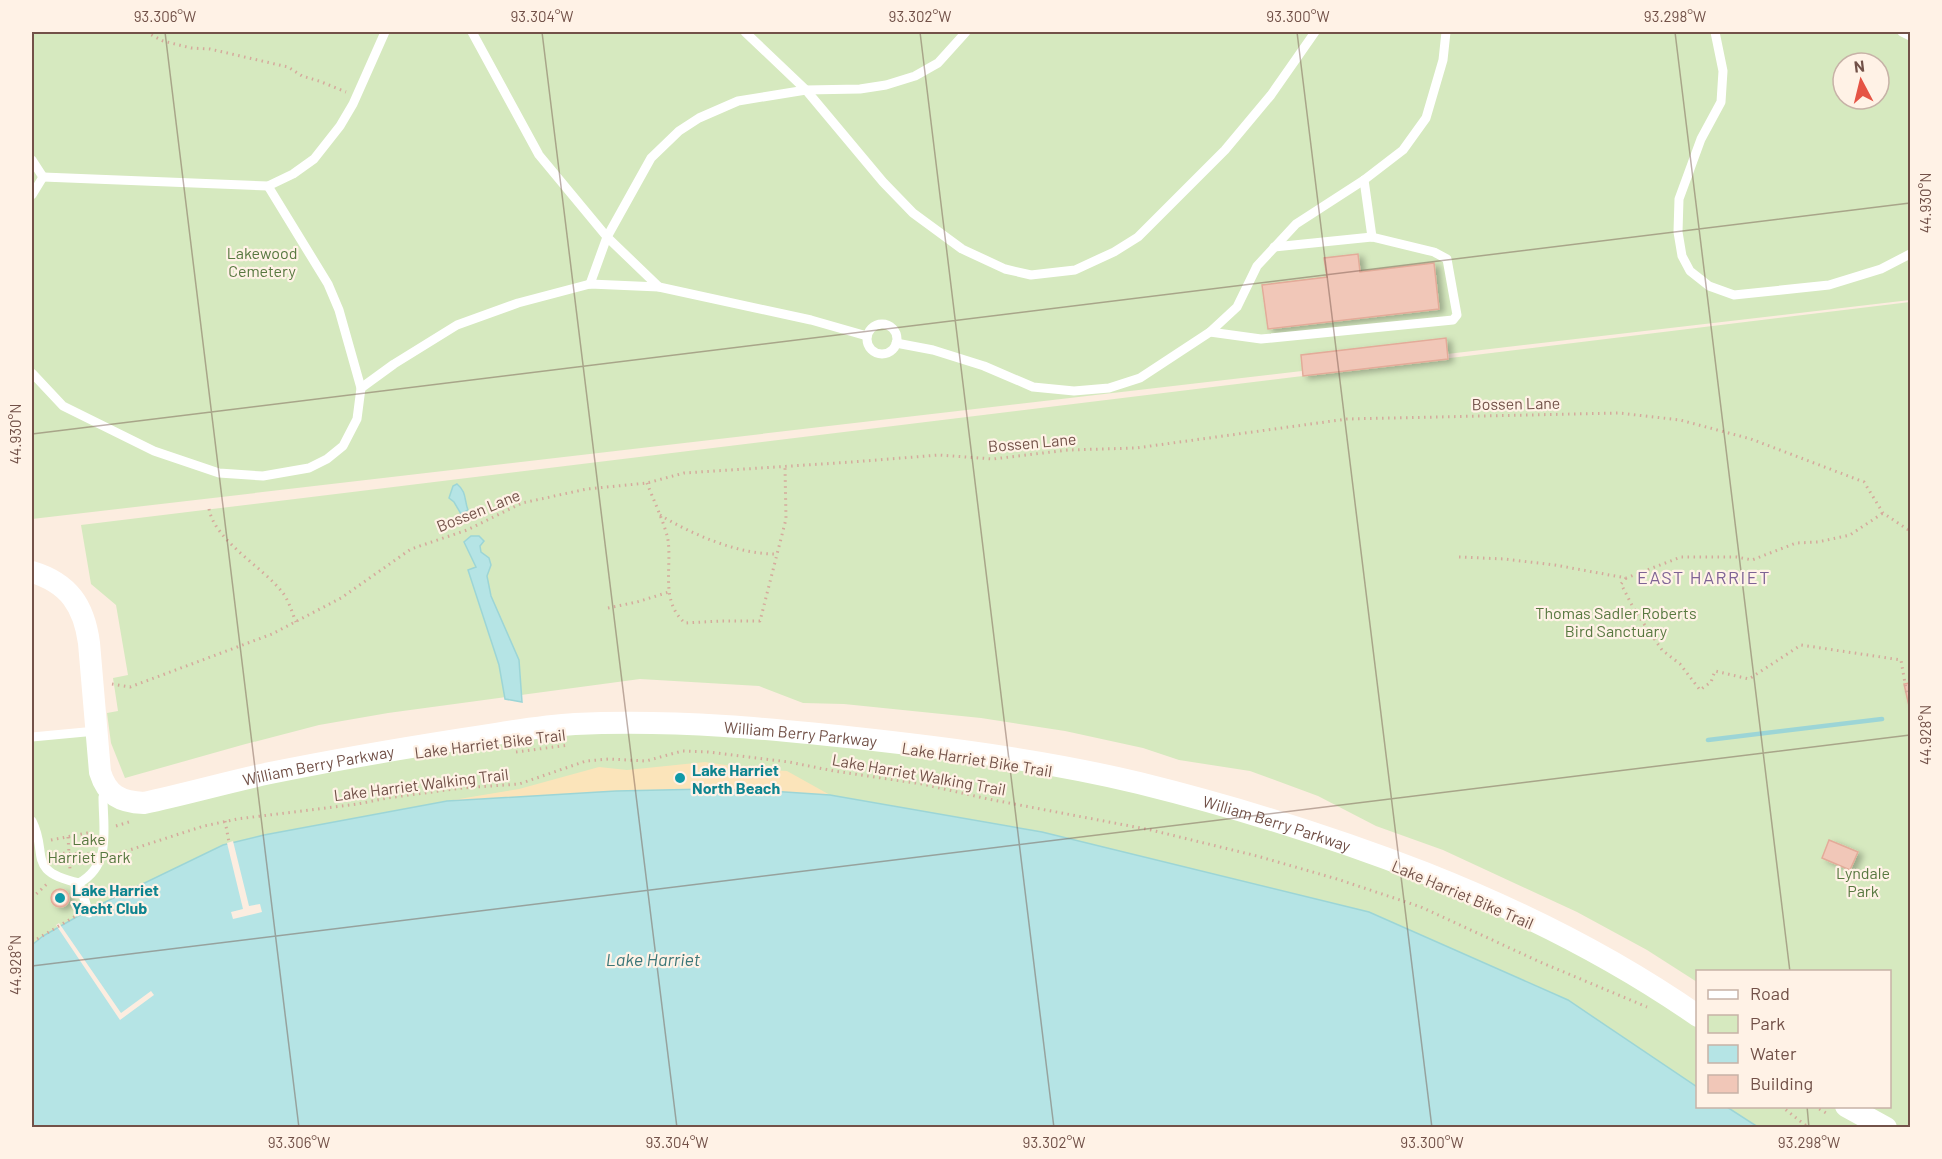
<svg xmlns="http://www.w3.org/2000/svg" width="1942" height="1159" viewBox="0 0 1942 1159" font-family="Barlow,sans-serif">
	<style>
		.green { fill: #d6e9bf; fill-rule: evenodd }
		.sand { fill: #fbe4ba }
		.water { fill: #b5e4e5; stroke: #9cd5d6; stroke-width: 1.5 }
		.pier { fill: #fcede0 }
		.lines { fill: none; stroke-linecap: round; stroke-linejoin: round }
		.stream { stroke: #9cd5d6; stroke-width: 4.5 }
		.building { fill: #f1c7b8; stroke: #e3ab99; stroke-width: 1.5; filter: url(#shadow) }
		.path { stroke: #d5aa9c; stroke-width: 3; stroke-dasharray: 1.5 4.5; stroke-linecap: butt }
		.service { stroke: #fff; stroke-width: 9 }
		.tertiary { stroke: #fff; stroke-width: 22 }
		.ticks { fill: none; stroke: #725148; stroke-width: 1.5; stroke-opacity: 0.45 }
		.culture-dot { fill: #0f9aa8; stroke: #fff2e6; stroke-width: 2 }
		.labels { text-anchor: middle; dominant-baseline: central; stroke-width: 4.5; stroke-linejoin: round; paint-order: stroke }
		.park-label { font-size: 16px; fill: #587840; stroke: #fff2e6 }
		.street-label { font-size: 16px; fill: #725148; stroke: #fff2e6 }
		.culture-label { font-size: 16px; font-weight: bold; fill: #0d838f; stroke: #fff2e6; text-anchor: start }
		.neighbourhood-label { font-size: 18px; letter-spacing: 1.5px; fill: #7e6395; stroke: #fff2e6 }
		.water-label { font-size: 18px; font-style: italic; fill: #3c7678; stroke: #fff2e6 }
		.neatline { fill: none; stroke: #725148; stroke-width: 2 }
		.ticks-label { font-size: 15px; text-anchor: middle; fill: #725148 }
	</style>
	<defs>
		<filter id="shadow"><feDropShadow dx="5" dy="3" stdDeviation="3" flood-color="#0004"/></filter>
	</defs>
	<rect width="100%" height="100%" fill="#fcede0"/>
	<g class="green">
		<path d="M32 32H1910V300L32 519ZM1843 63H1879V99H1843Z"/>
		<polygon points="1910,302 1910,1127 1894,1127 1860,1107 1890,1106 1890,972 1698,972 1697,982 1647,950 1577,912 1443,850 1376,826 1318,796 1250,771 1179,760 1143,748 1065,731 981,718 844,704 803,703 759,686 640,679 388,713 319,725 242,745 125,778 111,743 107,713 118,711 113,678 128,675 116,605 91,584 81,525"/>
		<path d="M660 723 1136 782 1488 898 1697 1016V1087L1568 1000 1042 832 830 795 616 791 447 801 264 835 223 845 102 904C96 912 85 913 77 917 61 926 45 934 32 945V737L96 731 119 798 269 773Z"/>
		<polygon points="1727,1107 1846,1107 1886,1127 1758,1127"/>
	</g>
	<polygon class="sand" points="705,762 752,769 787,771 830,795 770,791 661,790 447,801 519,789 599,767 627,770"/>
	<g class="water">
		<path d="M457 484C467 492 464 500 468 510L461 514 454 502 449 498 453 486Z"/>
		<polygon points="471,536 479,536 484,541 480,546 481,552 489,558 491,565 487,576 491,596 519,660 522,702 505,699 499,665 468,570 476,567 464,542"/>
		<polygon points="708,789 770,791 830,795 1042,832 1369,912 1568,1000 1697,1087 1698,1106 1727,1107 1758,1127 32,1128 32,945 43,936 80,915 100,907 101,904 223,845 264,835 447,801 616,791"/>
	</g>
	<g class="pier">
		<polygon points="233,841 249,906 260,904 262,912 233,919 231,912 243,909 227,843"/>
		<polygon points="59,923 121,1013 151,991 154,995 120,1020 56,925"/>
	</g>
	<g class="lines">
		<polyline class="stream" points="1708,740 1882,719"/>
	</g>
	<g class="building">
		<polygon points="1358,254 1360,272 1434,263 1439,309 1268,329 1262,285 1327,277 1324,258"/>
		<polygon points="1446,338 1448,359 1303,376 1301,355"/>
		<polygon points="1910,683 1910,706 1909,706 1904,684"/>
		<polygon points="1829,840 1858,852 1850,870 1822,858"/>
		<circle cx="60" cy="898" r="9"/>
	</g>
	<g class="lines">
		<g class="path">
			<polyline points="146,32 163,41 191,48 210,49 288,67 302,76 319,81 346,92"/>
			<path d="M647 483C653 499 665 524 668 540 672 569 660 601 685 623L721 621H760L786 519 785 467"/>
			<path d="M209 509C215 541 263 567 282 592 289 600 292 613 296 622"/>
			<path d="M660 515C693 535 740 555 778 554"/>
			<polyline points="1459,557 1504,559 1555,565 1626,578 1681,557 1737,557 1752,560 1796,543 1818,542 1850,535 1883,513"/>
			<polyline points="1626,578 1621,584 1635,611 1662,650 1680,664 1700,690 1711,682 1715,671 1749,679 1801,645 1901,660 1907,695"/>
			<polyline points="608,608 637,602 669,592"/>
			<polyline points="112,684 130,687 272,634 341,598 411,549 467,530 522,503 587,489 647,483 684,473 852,462 939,455 993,459 1068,450 1136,448 1347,419 1619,413 1680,420 1751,439 1864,482 1883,513 1910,531"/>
			<polyline points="516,752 569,745"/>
			<polyline points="225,821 229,842"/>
			<polyline points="116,826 132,821"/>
			<polyline points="68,837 70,869"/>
			<polyline points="51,840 92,832"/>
			<polyline points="51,853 89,854"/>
			<polyline points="114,855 204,826 237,819 358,804 387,798 462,788 519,784 586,761 609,759 646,761 682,751 708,752 789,762 834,771 922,784 988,799 1151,830 1257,856 1337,879 1421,907 1540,962 1647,1007"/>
			<polyline points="32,898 48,883"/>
			<polyline points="32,942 79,914"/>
			<polyline points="1781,1106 1809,1128"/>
			<polyline points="1814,1106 1828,1114"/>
		</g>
		<g class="service">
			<polyline points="472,32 539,155 607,237 659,287"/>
			<polyline points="745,32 806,90 883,182 913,213 962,249 1005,269 1031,275 1075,270 1114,252 1138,237 1225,150 1271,95 1315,32"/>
			<polyline points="1715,32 1723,71 1721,102 1701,139 1679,199 1678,232 1682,256 1690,271 1709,286 1734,295 1829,285 1881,269 1910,254"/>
			<polyline points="1902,32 1910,36"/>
			<polyline points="32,160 43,177"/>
			<polyline points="43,177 268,186 293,174 314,159 340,126 353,104 385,32"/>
			<polyline points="1364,180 1372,237"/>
			<polyline points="32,195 43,177"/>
			<polyline points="590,284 607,237 651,158 679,131 699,118 738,101 806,90 860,89 886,85 915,76 938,63 966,32"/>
			<circle cx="882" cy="339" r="15"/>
			<polyline points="1210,332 1261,339 1453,320 1457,315 1447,259 1434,252 1372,237 1274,247"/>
			<polyline points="896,343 933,350 984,366 1033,387 1074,391 1109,388 1140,378 1210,332 1237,307 1257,266 1296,224 1364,180 1403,150 1426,118 1443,60 1446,32"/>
			<polyline points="32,373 63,406 154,451 219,473 263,476 309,468 327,459 343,446 357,419 361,388 339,310 328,284 268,186"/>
			<polyline points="361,388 394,364 457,325 518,303 590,284 659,287 811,320 867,336"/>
			<polyline points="32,737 96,731"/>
			<path d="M32 821C49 854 25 871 79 883 112 865 103 829 103 797L108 790"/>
			<polyline points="79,883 89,913"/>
		</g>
		<g class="tertiary">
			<path id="s1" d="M32 572C69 583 84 606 89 643L100 772C107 795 120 802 144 803 186 794 228 782 270 773 334 760 398 749 462 739 499 734 537 726 575 724 675 719 775 729 874 740 962 750 1052 762 1139 783 1236 807 1332 837 1425 873 1521 911 1612 956 1698 1016"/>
			<polyline points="1846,1106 1886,1128"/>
		</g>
	</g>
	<path class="ticks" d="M165 32 299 1128M542 32 677 1128M920 32 1054 1128M1297 32 1432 1128M1675 32 1790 972M32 434 1910 203M32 966 1910 735M1807 1106 1809 1128"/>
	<g class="culture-dot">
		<circle cx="680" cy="778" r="6"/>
		<circle cx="60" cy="898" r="6"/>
	</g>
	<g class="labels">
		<g class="park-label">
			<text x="262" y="252">Lakewood<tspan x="262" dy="18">Cemetery</tspan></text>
			<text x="1616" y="612">Thomas Sadler Roberts<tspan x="1616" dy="18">Bird Sanctuary</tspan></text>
			<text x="89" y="838">Lake<tspan x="89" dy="18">Harriet Park</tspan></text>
			<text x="1863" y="872">Lyndale<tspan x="1863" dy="18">Park</tspan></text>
		</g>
		<g class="street-label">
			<text transform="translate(1516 403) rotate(-1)">Bossen Lane</text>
			<text transform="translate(1032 442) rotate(-5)">Bossen Lane</text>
			<text transform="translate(478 510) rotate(-22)">Bossen Lane</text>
			<text stroke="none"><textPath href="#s1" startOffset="950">William Berry Parkway</textPath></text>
			<text transform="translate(490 743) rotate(-7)">Lake Harriet Bike Trail</text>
			<text transform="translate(977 759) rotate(9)">Lake Harriet Bike Trail</text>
			<text stroke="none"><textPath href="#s1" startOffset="464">William Berry Parkway</textPath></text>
			<text transform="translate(919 774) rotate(10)">Lake Harriet Walking Trail</text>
			<text transform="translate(421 784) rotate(-7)">Lake Harriet Walking Trail</text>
			<text stroke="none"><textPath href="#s1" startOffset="1436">William Berry Parkway</textPath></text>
			<text transform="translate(1463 894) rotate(23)">Lake Harriet Bike Trail</text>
		</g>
		<g class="culture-label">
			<text x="692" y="769">Lake Harriet<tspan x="692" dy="18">North Beach</tspan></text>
			<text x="72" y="889">Lake Harriet<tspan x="72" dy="18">Yacht Club</tspan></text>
		</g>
		<g class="neighbourhood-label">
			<text x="1704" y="577">EAST HARRIET</text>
		</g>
		<g class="water-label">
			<text x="653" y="959">Lake Harriet</text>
		</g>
	</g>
	<rect width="1942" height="1159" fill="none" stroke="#fff2e6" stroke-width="66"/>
	<rect x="1696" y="970" width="195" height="138" fill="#fff2e6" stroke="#c7b2a7" stroke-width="1.5"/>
	<rect x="1708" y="990" width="30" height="9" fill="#ffffff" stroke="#c7b2a7" stroke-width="1.5"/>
	<text x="1750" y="1000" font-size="18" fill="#725148">Road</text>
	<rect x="1708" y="1015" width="30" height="18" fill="#d6e9bf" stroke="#c7b2a7" stroke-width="1.5"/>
	<text x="1750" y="1030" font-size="18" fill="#725148">Park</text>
	<rect x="1708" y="1045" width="30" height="18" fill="#b5e4e5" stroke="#c7b2a7" stroke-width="1.5"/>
	<text x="1750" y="1060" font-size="18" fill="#725148">Water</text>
	<rect x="1708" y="1075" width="30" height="18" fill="#f1c7b8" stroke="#c7b2a7" stroke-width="1.5"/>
	<text x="1750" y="1090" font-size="18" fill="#725148">Building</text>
	<g transform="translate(1861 81) rotate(353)"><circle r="28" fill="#fff2e6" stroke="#c7b2a7" stroke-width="1.5"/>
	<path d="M0-4.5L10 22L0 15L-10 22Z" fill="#e55445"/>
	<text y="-9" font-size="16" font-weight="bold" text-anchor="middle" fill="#725148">N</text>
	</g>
	<rect x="33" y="33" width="1876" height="1093" class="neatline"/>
	<g class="ticks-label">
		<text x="165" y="22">93.306°W</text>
		<text x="542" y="22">93.304°W</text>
		<text x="920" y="22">93.302°W</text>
		<text x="1298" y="22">93.300°W</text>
		<text x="1675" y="22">93.298°W</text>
		<text transform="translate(1926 203) rotate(-90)" y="5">44.930°N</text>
		<text transform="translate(16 434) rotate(-90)" y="5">44.930°N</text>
		<text transform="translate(1926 735) rotate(-90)" y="5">44.928°N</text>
		<text transform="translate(16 965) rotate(-90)" y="5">44.928°N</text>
		<text x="299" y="1148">93.306°W</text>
		<text x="677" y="1148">93.304°W</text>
		<text x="1054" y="1148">93.302°W</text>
		<text x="1432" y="1148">93.300°W</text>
		<text x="1809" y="1148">93.298°W</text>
	</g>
</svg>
